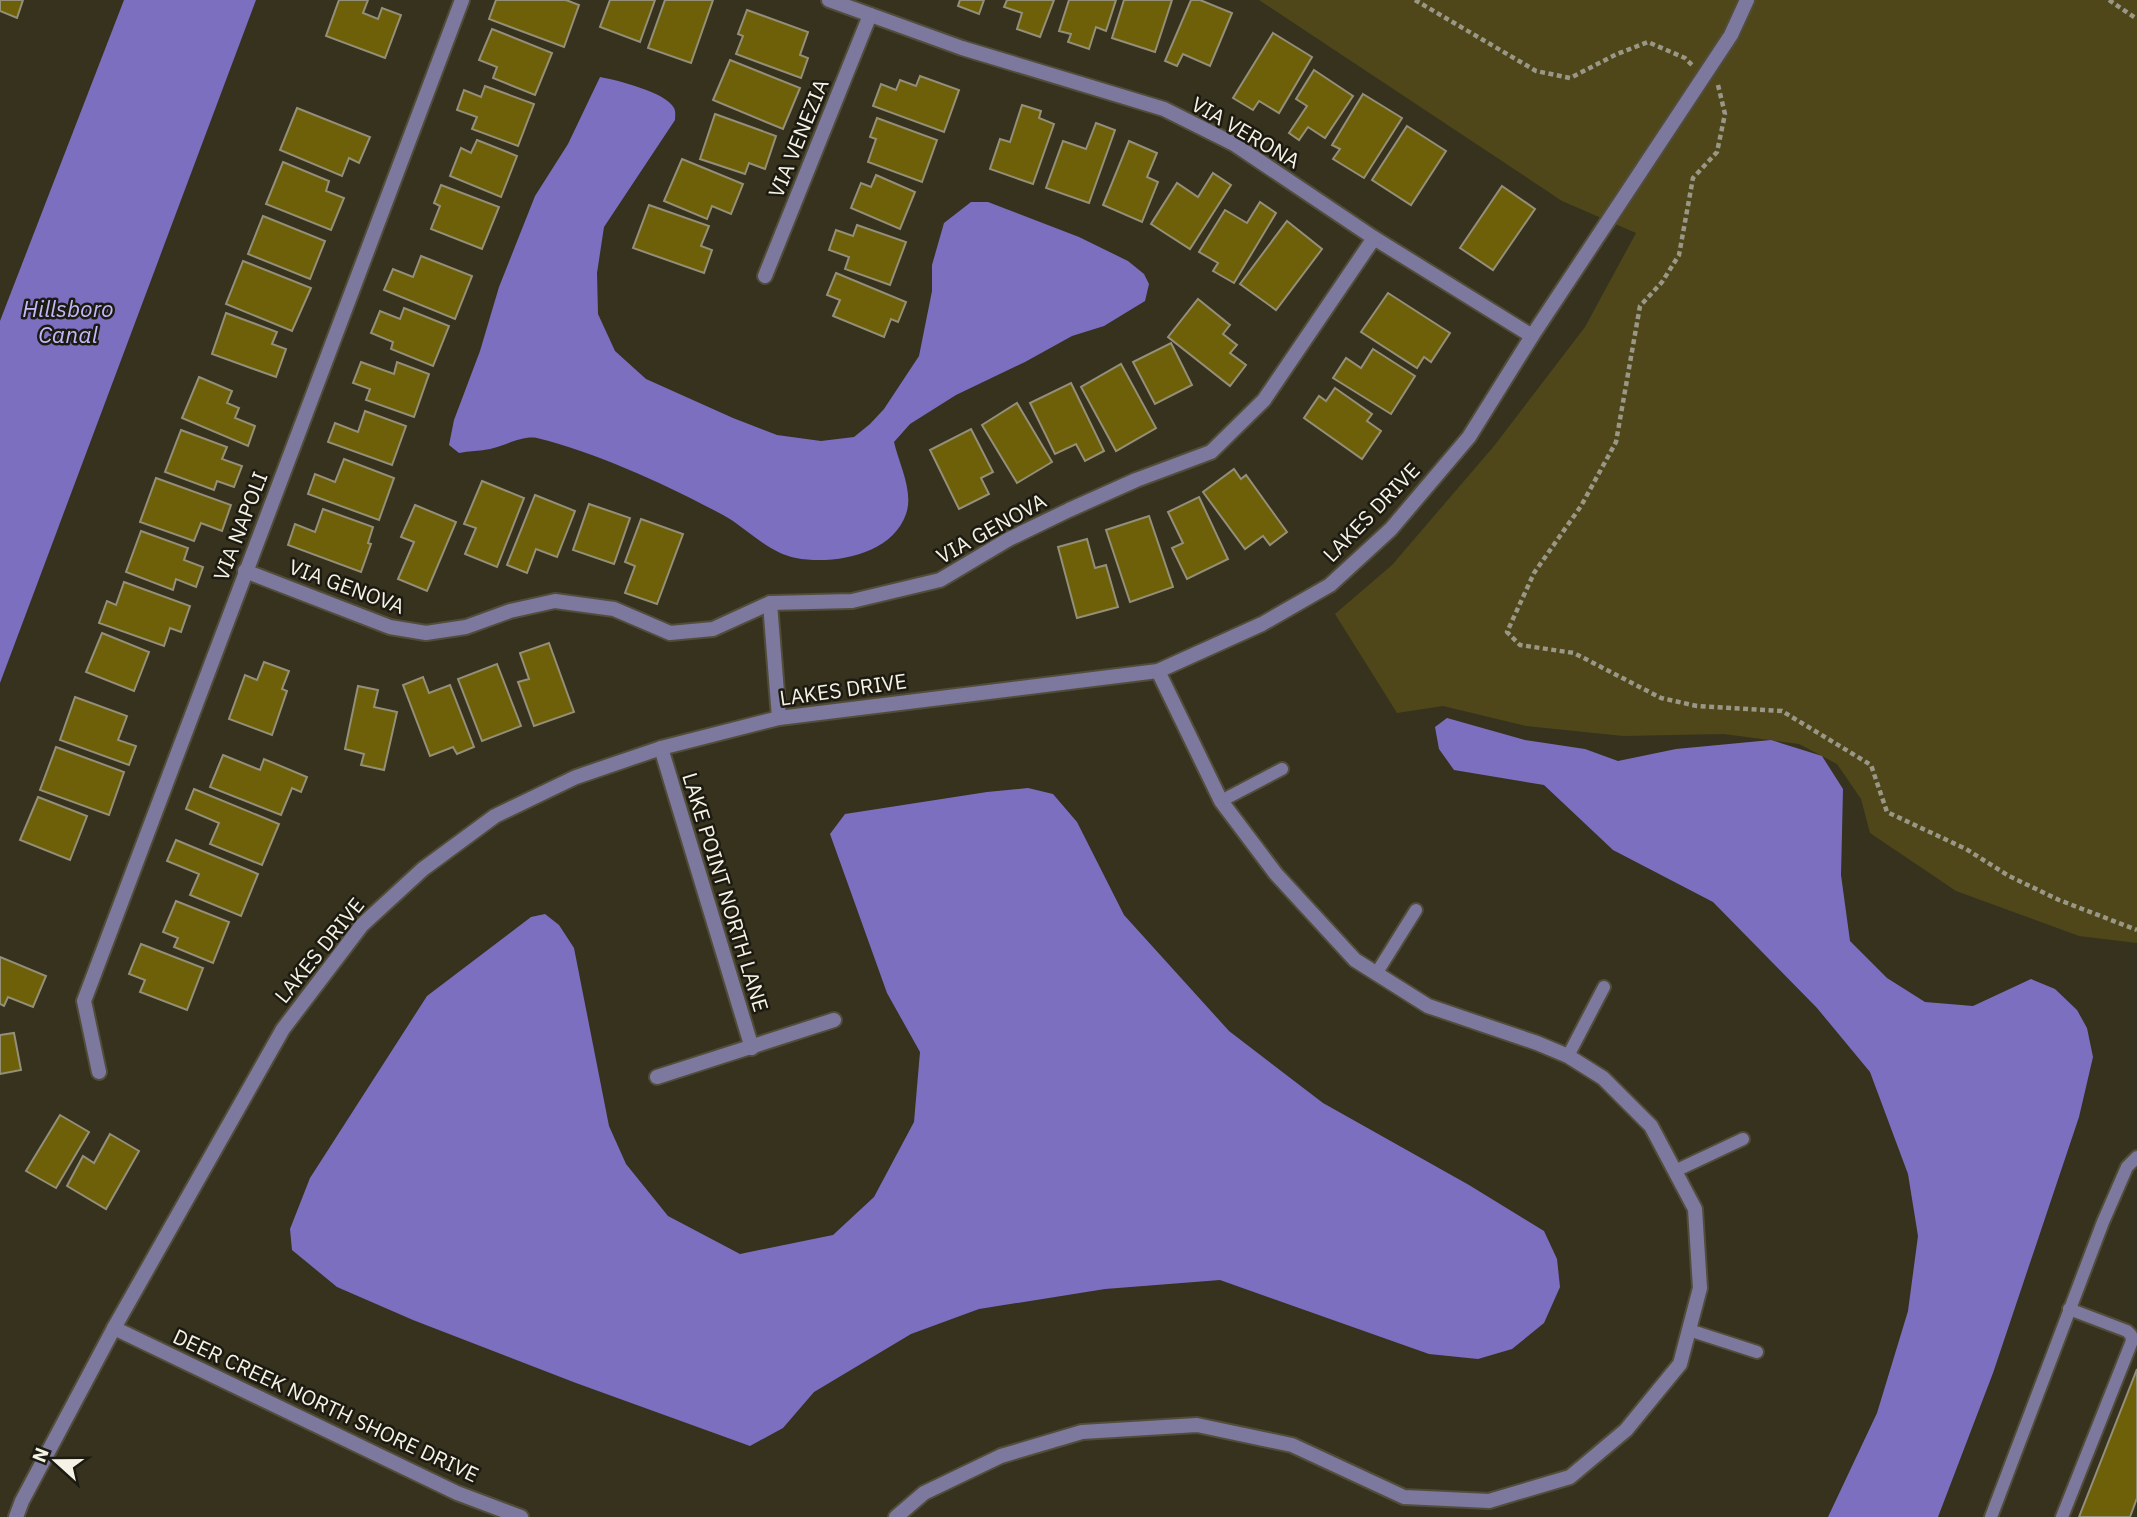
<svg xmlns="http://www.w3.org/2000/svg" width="2137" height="1517" viewBox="0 0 2137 1517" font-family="'IBM Plex Sans',sans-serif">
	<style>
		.green { fill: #4f4719 }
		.water { fill: #7d6fc0 }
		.building { fill: #6e6009; stroke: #948f78; stroke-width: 2 }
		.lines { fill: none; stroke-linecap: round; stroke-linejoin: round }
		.lane-casing { stroke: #514d3a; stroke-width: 16 }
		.street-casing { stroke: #514d3a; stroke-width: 18 }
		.path { stroke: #9a9787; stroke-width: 4.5; stroke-dasharray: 5 3.5; stroke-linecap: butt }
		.lane { stroke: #7d789d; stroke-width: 12 }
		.street { stroke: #7d789d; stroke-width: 14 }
		.labels { text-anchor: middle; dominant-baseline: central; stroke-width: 5; stroke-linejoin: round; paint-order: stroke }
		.street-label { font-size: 21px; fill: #f5f3e6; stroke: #1c1a11 }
		.water-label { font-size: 23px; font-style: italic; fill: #c1b9f9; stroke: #1c1a11 }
	</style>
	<rect width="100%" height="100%" fill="#36321e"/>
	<polygon class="green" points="1259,0 2137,0 2137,943 2079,936 1956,891 1870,833 1861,799 1837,764 1799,744 1724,734 1623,736 1526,726 1443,706 1397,713 1335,614 1392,565 1494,446 1585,327 1636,233 1562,201"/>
	<g class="water">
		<polygon points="124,0 256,0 0,683 0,321"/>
		<path d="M600 77C616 80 666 92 674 108 676 112 675 116 675 120L604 227 597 273 598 314 615 351 646 379 733 418 777 435 821 441 854 437 870 424 884 409 919 356 932 291V265L944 223 971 202H988L1079 237 1128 261 1144 274 1149 284 1145 301 1104 326 1072 336 1025 362 956 395 910 424 894 442C899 464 914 492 906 514 892 555 833 565 796 558 768 553 747 528 723 515 667 485 598 453 537 438 523 435 504 446 490 449 480 451 469 451 459 453L449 445 454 420 480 351 499 287 535 196 568 144Z"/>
		<polygon points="1447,718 1525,740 1585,749 1618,761 1676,749 1771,740 1822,756 1843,789 1841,875 1850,941 1887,978 1925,1002 1973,1006 2031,979 2055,989 2077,1010 2087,1028 2093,1057 2079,1117 1993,1373 1938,1517 1828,1517 1877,1413 1908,1311 1918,1236 1908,1174 1870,1072 1817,1008 1713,902 1613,850 1544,785 1454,770 1439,749 1435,727"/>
		<polygon points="1028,788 1053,794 1077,822 1124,915 1229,1031 1323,1103 1469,1185 1544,1231 1557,1259 1560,1287 1544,1323 1512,1349 1478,1359 1429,1354 1220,1280 1105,1289 979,1309 911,1334 814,1392 783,1428 750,1446 576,1383 413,1320 337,1287 292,1250 290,1229 310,1178 427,996 531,917 545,914 559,925 574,948 609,1126 626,1164 668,1216 740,1254 833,1235 874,1197 914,1122 920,1052 887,993 830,834 845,814 987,792"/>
	</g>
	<g class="building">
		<polygon points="0,0 23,0 17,18 0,11"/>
		<polygon points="339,0 368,0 363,13 378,19 382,8 401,15 385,58 326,36"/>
		<polygon points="496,0 566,0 579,5 564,47 489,19"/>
		<polygon points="610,0 655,0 640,42 600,27"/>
		<polygon points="665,0 713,0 691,63 648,48"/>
		<polygon points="960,0 984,0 979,14 958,6"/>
		<polygon points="1007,0 1054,0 1040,37 1017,29 1022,13 1004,7"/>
		<polygon points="1069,0 1116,0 1106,31 1096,27 1089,49 1068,42 1071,34 1059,31"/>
		<polygon points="1124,0 1172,0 1155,52 1112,38"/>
		<polygon points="1191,0 1200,0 1232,13 1210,66 1183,54 1177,66 1165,61"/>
		<polygon points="747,10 808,32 800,55 808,58 801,78 736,54 743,36 738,34"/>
		<polygon points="492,29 552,53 535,95 493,78 497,67 479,60"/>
		<polygon points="1273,33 1312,57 1279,113 1259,101 1253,110 1233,98"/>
		<polygon points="730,60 800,88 783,129 713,100"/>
		<polygon points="1314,70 1353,96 1325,138 1308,127 1299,140 1289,133 1307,106 1296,99"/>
		<polygon points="920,76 959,90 944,132 873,106 881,84 896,90 900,80 916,86"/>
		<polygon points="485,86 534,104 518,146 472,129 477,117 457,110 464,90 481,97"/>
		<polygon points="1363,94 1402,118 1364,178 1333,159 1340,149 1332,145"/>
		<polygon points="1022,105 1041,111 1039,118 1054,124 1033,184 990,169 1000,139 1010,142"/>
		<polygon points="297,108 370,137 359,163 349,158 342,176 280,150"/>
		<polygon points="715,114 776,136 765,169 749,163 745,174 700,159"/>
		<polygon points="877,118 937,140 922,182 868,162 876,139 870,137"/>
		<polygon points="1096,123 1115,130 1089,203 1046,188 1063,141 1086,149"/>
		<polygon points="1407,126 1446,151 1411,205 1372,180"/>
		<polygon points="477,140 517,156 501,197 450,176 461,148 471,153"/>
		<polygon points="1129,141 1157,153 1147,177 1158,182 1142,222 1103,205"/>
		<polygon points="682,159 743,184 731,214 712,206 707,219 664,201"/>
		<polygon points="283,162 329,181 326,191 344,198 331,230 266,204"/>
		<polygon points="1213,173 1231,185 1190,249 1151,224 1177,183 1198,197"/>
		<polygon points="876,175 915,192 900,229 851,208 861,183 871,187"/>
		<polygon points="441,185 499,207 482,249 431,229 440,206 434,203"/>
		<polygon points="1502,186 1535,209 1493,270 1460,248"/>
		<polygon points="1260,202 1276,213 1234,283 1213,271 1218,263 1199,252 1225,210 1247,223"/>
		<polygon points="649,205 709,226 701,246 712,250 704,273 633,248"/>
		<polygon points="263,216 325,241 310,279 248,254"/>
		<polygon points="1287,221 1322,249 1276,310 1240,284"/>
		<polygon points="857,225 906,242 890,285 845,269 849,257 829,250 836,230 853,236"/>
		<polygon points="421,256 472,276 455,319 384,290 393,269 413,277"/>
		<polygon points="243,261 311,288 292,331 226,304"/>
		<polygon points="836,273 906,302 898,322 891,319 884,337 833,316 840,300 827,295"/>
		<polygon points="1388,293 1450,333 1431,362 1424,357 1417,368 1361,332"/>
		<polygon points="1198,299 1230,325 1223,334 1237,345 1230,353 1246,365 1230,386 1168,337"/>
		<polygon points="404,308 449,326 433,366 391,349 393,342 371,333 380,311 400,319"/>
		<polygon points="226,313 277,332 272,344 286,349 276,377 212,354"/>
		<polygon points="1171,343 1192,385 1155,404 1133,362"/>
		<polygon points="1373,349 1415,376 1391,414 1333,378 1346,358 1361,368"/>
		<polygon points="361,362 394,374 397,362 429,374 414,417 366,400 370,389 353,383"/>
		<polygon points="1121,364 1156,428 1116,451 1081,387"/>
		<polygon points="199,377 232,391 227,403 239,408 235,418 255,426 248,446 182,418"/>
		<polygon points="1071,383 1104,451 1085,461 1076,444 1055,454 1030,403"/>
		<polygon points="1335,388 1372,414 1367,421 1381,431 1362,459 1304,418 1319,396 1326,401"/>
		<polygon points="1017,403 1052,462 1017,483 982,425"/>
		<polygon points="365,411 406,426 392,465 328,442 335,423 358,432"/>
		<polygon points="971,429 993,472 981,478 989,494 959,509 930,450"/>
		<polygon points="181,430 227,447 222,459 242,466 234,487 217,481 214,490 165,472"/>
		<polygon points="344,459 394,478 379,520 308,494 315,474 335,482"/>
		<polygon points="1234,469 1241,479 1246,475 1287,532 1270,545 1263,536 1245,549 1203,492"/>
		<polygon points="156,478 231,505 222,531 201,523 194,541 140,522"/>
		<polygon points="482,481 524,498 497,567 465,554 476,528 464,524"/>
		<polygon points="535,495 575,511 557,557 536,549 527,573 507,565"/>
		<polygon points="1199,497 1228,559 1187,579 1172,548 1183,543 1168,512"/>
		<polygon points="589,504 630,518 614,564 573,550"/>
		<polygon points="415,505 456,522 427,591 398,579 414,542 401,537"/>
		<polygon points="323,509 373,527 368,543 371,544 361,572 288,545 295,524 315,532"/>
		<polygon points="1149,516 1173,587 1130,602 1106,530"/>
		<polygon points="641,519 683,534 657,604 625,593 635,566 625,562"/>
		<polygon points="141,531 188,548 184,560 203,567 196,587 176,579 173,590 126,572"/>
		<polygon points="1087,539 1095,568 1106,565 1118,607 1077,618 1058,547"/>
		<polygon points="124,582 190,606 181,632 170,628 164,646 99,623 107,601 116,605"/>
		<polygon points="102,633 149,652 134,691 86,672"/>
		<polygon points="549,643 574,712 534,726 518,682 529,679 520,653"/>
		<polygon points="264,662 289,671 282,689 287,691 272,735 229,719 245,675 257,680"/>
		<polygon points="497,664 521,726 482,741 458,679"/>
		<polygon points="423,677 429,693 450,685 474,747 457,754 453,747 430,756 403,685"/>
		<polygon points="358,686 378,690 374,707 397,712 384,770 361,765 364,754 345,749"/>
		<polygon points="75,697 127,716 118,740 136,746 129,765 60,740"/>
		<polygon points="56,747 124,772 109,815 40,790"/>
		<polygon points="223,755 260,770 264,759 307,777 301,792 292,788 281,815 210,787"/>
		<polygon points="194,789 279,824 262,865 210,844 219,823 186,809"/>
		<polygon points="38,797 87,816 70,860 20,840"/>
		<polygon points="176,840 258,874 241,916 190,895 199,874 167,861"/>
		<polygon points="176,901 229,922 213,963 174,947 178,938 163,932"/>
		<polygon points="141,944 203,968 187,1010 140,992 145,980 129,974"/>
		<polygon points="0,957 46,976 33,1007 8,997 4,1006 0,1004"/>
		<polygon points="14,1033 21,1070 0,1074 0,1035"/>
		<polygon points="60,1115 89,1132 56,1188 26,1171"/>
		<polygon points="110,1134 139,1151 106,1209 67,1186 83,1156 94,1163"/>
		<polygon points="2137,1369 2137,1498 2130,1517 2079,1517"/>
	</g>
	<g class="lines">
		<defs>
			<g id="lane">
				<polyline points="1221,801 1282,769"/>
				<polyline points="1376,974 1416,910"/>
				<polyline points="1568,1056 1604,987"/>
				<polyline points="1675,1171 1743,1139"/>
				<polyline points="1689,1330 1757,1352"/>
				<polyline points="1991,1517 2103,1222 2127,1167 2137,1157"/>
				<polyline points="2062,1517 2132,1341 2131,1335 2127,1331 2069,1309"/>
			</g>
			<g id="street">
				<polyline points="829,0 962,48 1164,109 1234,144 1374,238 1532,336"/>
				<polyline points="765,276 870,15"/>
				<polyline points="245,571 390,627 426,633 466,627 510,611 555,601 614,609 670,633 713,629 770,603 852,601 940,580 1009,539 1069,510 1136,480 1211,452 1264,400 1374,238"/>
				<polyline points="770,603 779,718"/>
				<polyline points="661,748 752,1048"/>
				<polyline points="99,1072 84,1001 462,0"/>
				<polyline points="657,1077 834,1020"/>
				<polyline points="114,1328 457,1493 521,1517"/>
				<polyline points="16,1517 22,1501 114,1328 283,1029 362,925 423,869 495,816 576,777 661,748 779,718 1158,671 1262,624 1330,585 1391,529 1469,437 1532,336 1731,35 1747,0"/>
				<polyline points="896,1517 924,1493 1001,1456 1082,1432 1197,1425 1292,1445 1404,1497 1489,1501 1570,1477 1626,1430 1680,1364 1700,1288 1695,1209 1651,1126 1603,1078 1568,1056 1537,1043 1428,1006 1355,960 1276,874 1221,801 1158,671"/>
			</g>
		</defs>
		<use href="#lane" class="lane-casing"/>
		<use href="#street" class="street-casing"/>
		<g class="path">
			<polyline points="1415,0 1536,71 1570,78 1617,54 1648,42 1685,58 1692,65"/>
			<polyline points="2109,0 2137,19"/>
			<polyline points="1718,85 1725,114 1717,152 1693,178 1679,255 1662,282 1640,306 1616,442 1581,506 1534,573 1507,632 1520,645 1574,653 1661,698 1697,706 1782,711 1871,765 1887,812 1966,849 2009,876 2059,900 2137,930"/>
		</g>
		<use href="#lane" class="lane"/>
		<use href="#street" class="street"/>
	</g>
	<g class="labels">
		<g class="street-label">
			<text transform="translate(1246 132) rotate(30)">VIA VERONA</text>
			<text transform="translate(798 138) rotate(-68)">VIA VENEZIA</text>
			<text transform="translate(1371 512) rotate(-46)">LAKES DRIVE</text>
			<text transform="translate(240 526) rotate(-69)">VIA NAPOLI</text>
			<text transform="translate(991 528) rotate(-29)">VIA GENOVA</text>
			<text transform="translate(347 586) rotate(20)">VIA GENOVA</text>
			<text transform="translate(843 689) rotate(-8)">LAKES DRIVE</text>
			<text transform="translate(726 892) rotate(73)">LAKE POINT NORTH LANE</text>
			<text transform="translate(319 950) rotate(-51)">LAKES DRIVE</text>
			<text transform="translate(326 1405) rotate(25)">DEER CREEK NORTH SHORE DRIVE</text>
		</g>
		<g class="water-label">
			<text x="68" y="308">Hillsboro<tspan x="68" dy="26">Canal</tspan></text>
		</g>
	</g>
	<g transform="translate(56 1461) rotate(291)" stroke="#1c1a11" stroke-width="5" paint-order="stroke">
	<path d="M0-5L12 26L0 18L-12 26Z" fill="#f5f3e6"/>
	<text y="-10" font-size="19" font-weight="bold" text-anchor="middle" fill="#f5f3e6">N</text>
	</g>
</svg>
